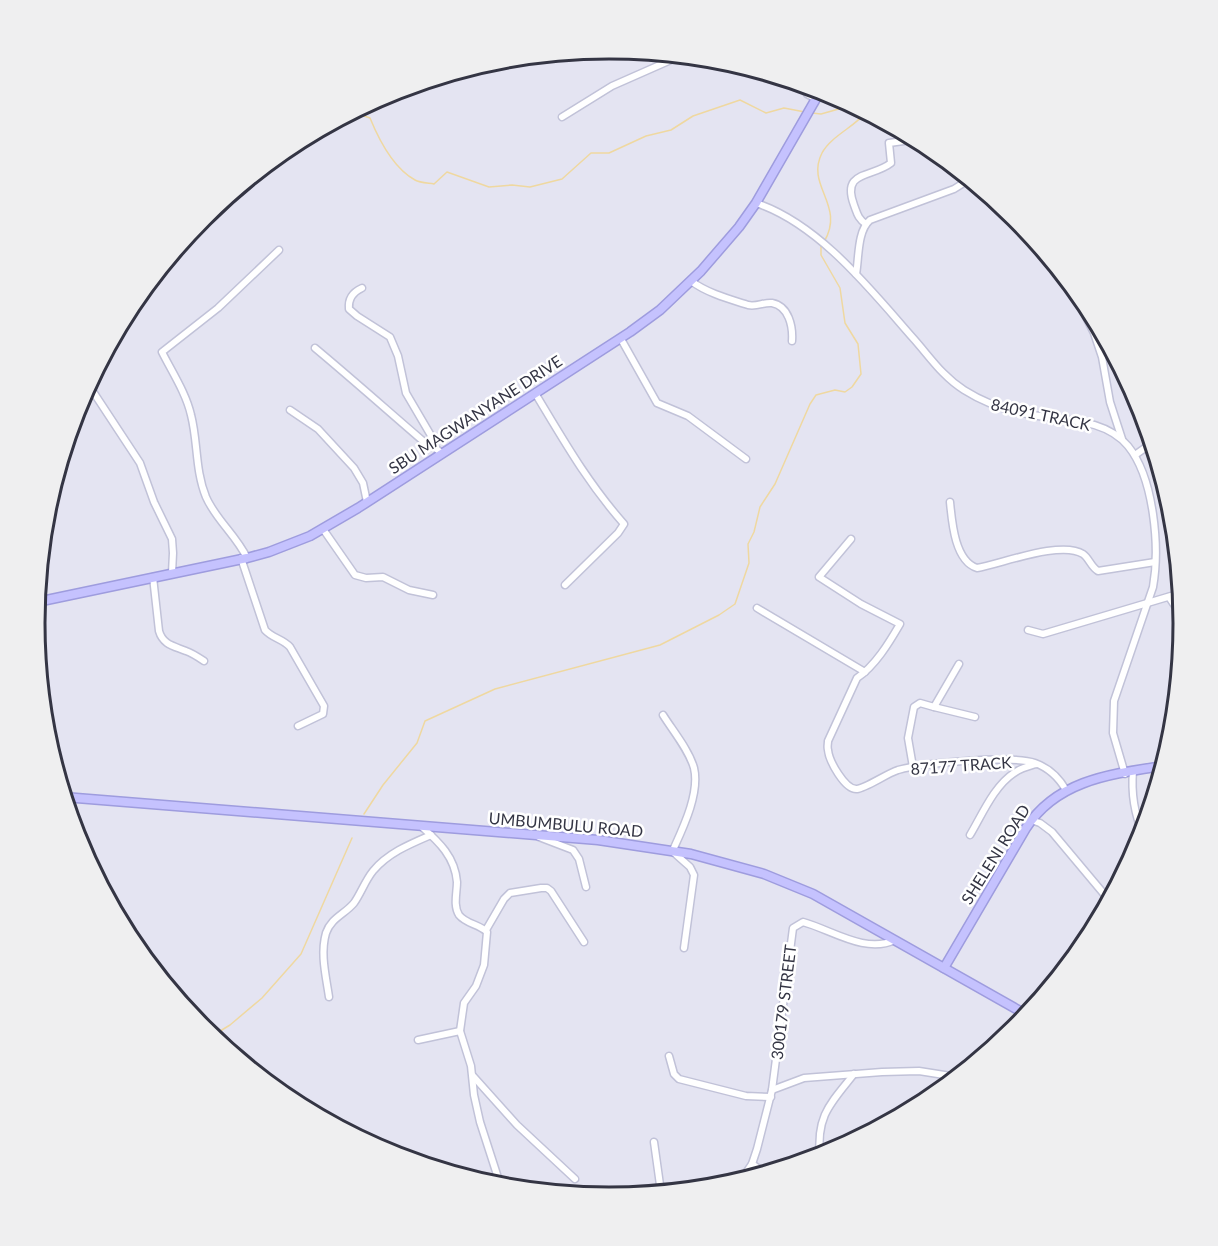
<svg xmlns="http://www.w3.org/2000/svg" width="1218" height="1246" viewBox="0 0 1218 1246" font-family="Lato,sans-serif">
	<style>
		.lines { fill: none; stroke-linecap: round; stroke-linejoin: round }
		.stream { stroke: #efd8a0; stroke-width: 1.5 }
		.street-casing { stroke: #c1c2d8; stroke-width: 9 }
		.secondary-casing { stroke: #9e9cde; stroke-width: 11 }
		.street { stroke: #fff; stroke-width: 6 }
		.secondary { stroke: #c5c2fe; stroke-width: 8 }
		.labels { text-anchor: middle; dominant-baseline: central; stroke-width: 5; stroke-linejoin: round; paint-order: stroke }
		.street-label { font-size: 16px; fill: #343544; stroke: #fff }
		.rim { fill: none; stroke: #343544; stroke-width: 3 }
	</style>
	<rect width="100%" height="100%" fill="#e4e4f2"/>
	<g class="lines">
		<g class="stream">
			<path d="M353 112 370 118C379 140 393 168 415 180 420 183 428 183 434 184L447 172 489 187 512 185 530 187 562 179 591 153H609L646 136 671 130 693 116 740 100 766 113 784 108 805 112"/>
			<polyline points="812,113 821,114 853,105"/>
			<path d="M824 242C846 205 805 186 822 153 831 136 856 126 866 112"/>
			<polyline points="364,814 383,785 417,743 425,721 495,689 660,645 719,615 735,604 749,563 748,544 754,532 760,507 775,484 810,404 816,395 835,390 845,392 852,387 861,374 858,344 845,323 840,288 821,255 821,246"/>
			<polyline points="212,1036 230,1025 262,998 301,954 352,838"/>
		</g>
		<defs>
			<g id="street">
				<polyline points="801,84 807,94 816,99"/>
				<polyline points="562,117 612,86 680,56"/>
				<path d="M756 203C819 224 870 289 913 338 930 357 942 376 964 390 983 402 1004 410 1027 414 1061 421 1104 417 1128 446 1154 478 1160 547 1153 587L1114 701 1113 733 1125 774"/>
				<path d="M866 224C858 219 857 213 854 205 841 170 872 178 891 163L889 143 911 140"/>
				<path d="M856 274C859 259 857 231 870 220L954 189 970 179"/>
				<path d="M691 281C707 293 729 299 748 305 757 307 764 302 772 303 789 306 793 327 792 341"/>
				<path d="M362 288C353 292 348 299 349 309L357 316 390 337 398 356 406 393 433 439 435 447"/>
				<polyline points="1083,299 1086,317 1094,333 1102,357 1110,402 1122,439"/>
				<polyline points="621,339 657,403 688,416 746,459"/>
				<path d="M315 348C351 378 387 410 423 441 429 447 437 447 442 454"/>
				<polyline points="88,384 140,463 154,502 172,539 173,553 172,573"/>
				<path d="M535 393C564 441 587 482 624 524L618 533 565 585"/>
				<polyline points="290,410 318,429 354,468 363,483 367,502"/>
				<polyline points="1135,455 1152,443"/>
				<path d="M950 502C952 523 955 561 977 568 1001 564 1061 540 1083 554 1089 558 1091 567 1098 571L1155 562"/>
				<polyline points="323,529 355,575 366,578 383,577 409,590 433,595"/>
				<path d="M851 539 819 577 861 604 900 624C889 643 875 666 857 678L828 741C828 744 827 747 828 750 829 761 845 790 857 789 866 788 886 774 898 770 924 763 1012 755 1035 763 1049 768 1059 778 1066 790"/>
				<path d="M241 558 265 630C272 638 283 639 290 647L324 706 323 714 298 726"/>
				<path d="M247 558C236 535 216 520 206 497 195 470 198 442 191 415 186 393 172 372 162 352L218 308 279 250"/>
				<path d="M153 577 159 631C163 645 174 646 186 651 192 653 198 657 204 661"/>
				<polyline points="1169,597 1183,618"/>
				<polyline points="757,608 865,672"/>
				<polyline points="1028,630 1043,634 1181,593"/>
				<polyline points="934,707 975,717"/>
				<path d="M663 715C673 731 689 750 694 768 700 793 683 828 673 850"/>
				<polyline points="913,767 908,738 914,707 920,703 934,707 959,664"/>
				<path d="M1133 771C1131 794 1134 813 1143 834"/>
				<polyline points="1031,820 1040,823 1052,832 1109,900"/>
				<path d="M422 827C439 842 455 857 457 882 457 893 453 905 459 915 466 924 479 924 487 932L484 965 476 986 464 1003 460 1031 471 1066 474 1095 480 1122 501 1187"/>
				<path d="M970 835C982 815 994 786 1014 773 1021 768 1029 766 1036 764"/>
				<polyline points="539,837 573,850 579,859 586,887"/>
				<polyline points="672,851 690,867 694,875 684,948"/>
				<polyline points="486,930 504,899 510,893 541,888 547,888 551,891 584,942"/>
				<path d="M329 997C326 976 320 954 326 933 331 918 345 914 354 903 361 893 365 881 373 871 388 853 410 844 431 835"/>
				<polyline points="418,1040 460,1031"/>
				<polyline points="669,1056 674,1074 679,1079 746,1096 771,1097"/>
				<polyline points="473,1076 517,1125 575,1179"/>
				<polyline points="772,1090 804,1078 882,1072 919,1071 957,1077"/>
				<polyline points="654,1142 661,1192"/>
				<path d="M820 1157C816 1116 830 1104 854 1074"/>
				<polyline points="752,1164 765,1173"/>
				<path d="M741 1180 752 1164 757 1149 772 1090 793 928 803 922C832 930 865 954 895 940"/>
			</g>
			<g id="secondary">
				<polyline points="37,602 247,558 269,552 310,536 358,508 630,332 660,310 701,271 739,227 756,203 821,90"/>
				<polyline points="64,797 598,840 691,854 764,874 813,894 1027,1015"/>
				<path d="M944 968 1026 828C1057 780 1111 774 1163 766"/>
			</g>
		</defs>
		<use href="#street" class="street-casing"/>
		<use href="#secondary" class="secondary-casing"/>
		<use href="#street" class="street"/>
		<use href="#secondary" class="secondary"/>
	</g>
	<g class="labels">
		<g class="street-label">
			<text transform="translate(475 414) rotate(-33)">SBU MAGWANYANE DRIVE</text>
			<text transform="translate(1041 414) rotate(12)">84091 TRACK</text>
			<text transform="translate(961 765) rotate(-4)">87177 TRACK</text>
			<text transform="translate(566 824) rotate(5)">UMBUMBULU ROAD</text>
			<text transform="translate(995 854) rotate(-58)">SHELENI ROAD</text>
			<text transform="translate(783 1002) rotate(-83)">300179 STREET</text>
		</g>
	</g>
	<path d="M0 0H1218V1246H0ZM45 623a564 564 0 1 1 1128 0a564 564 0 1 1-1128 0Z" fill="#efeff0" fill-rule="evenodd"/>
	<path class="rim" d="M45 623a564 564 0 1 1 1128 0a564 564 0 1 1-1128 0Z"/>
</svg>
